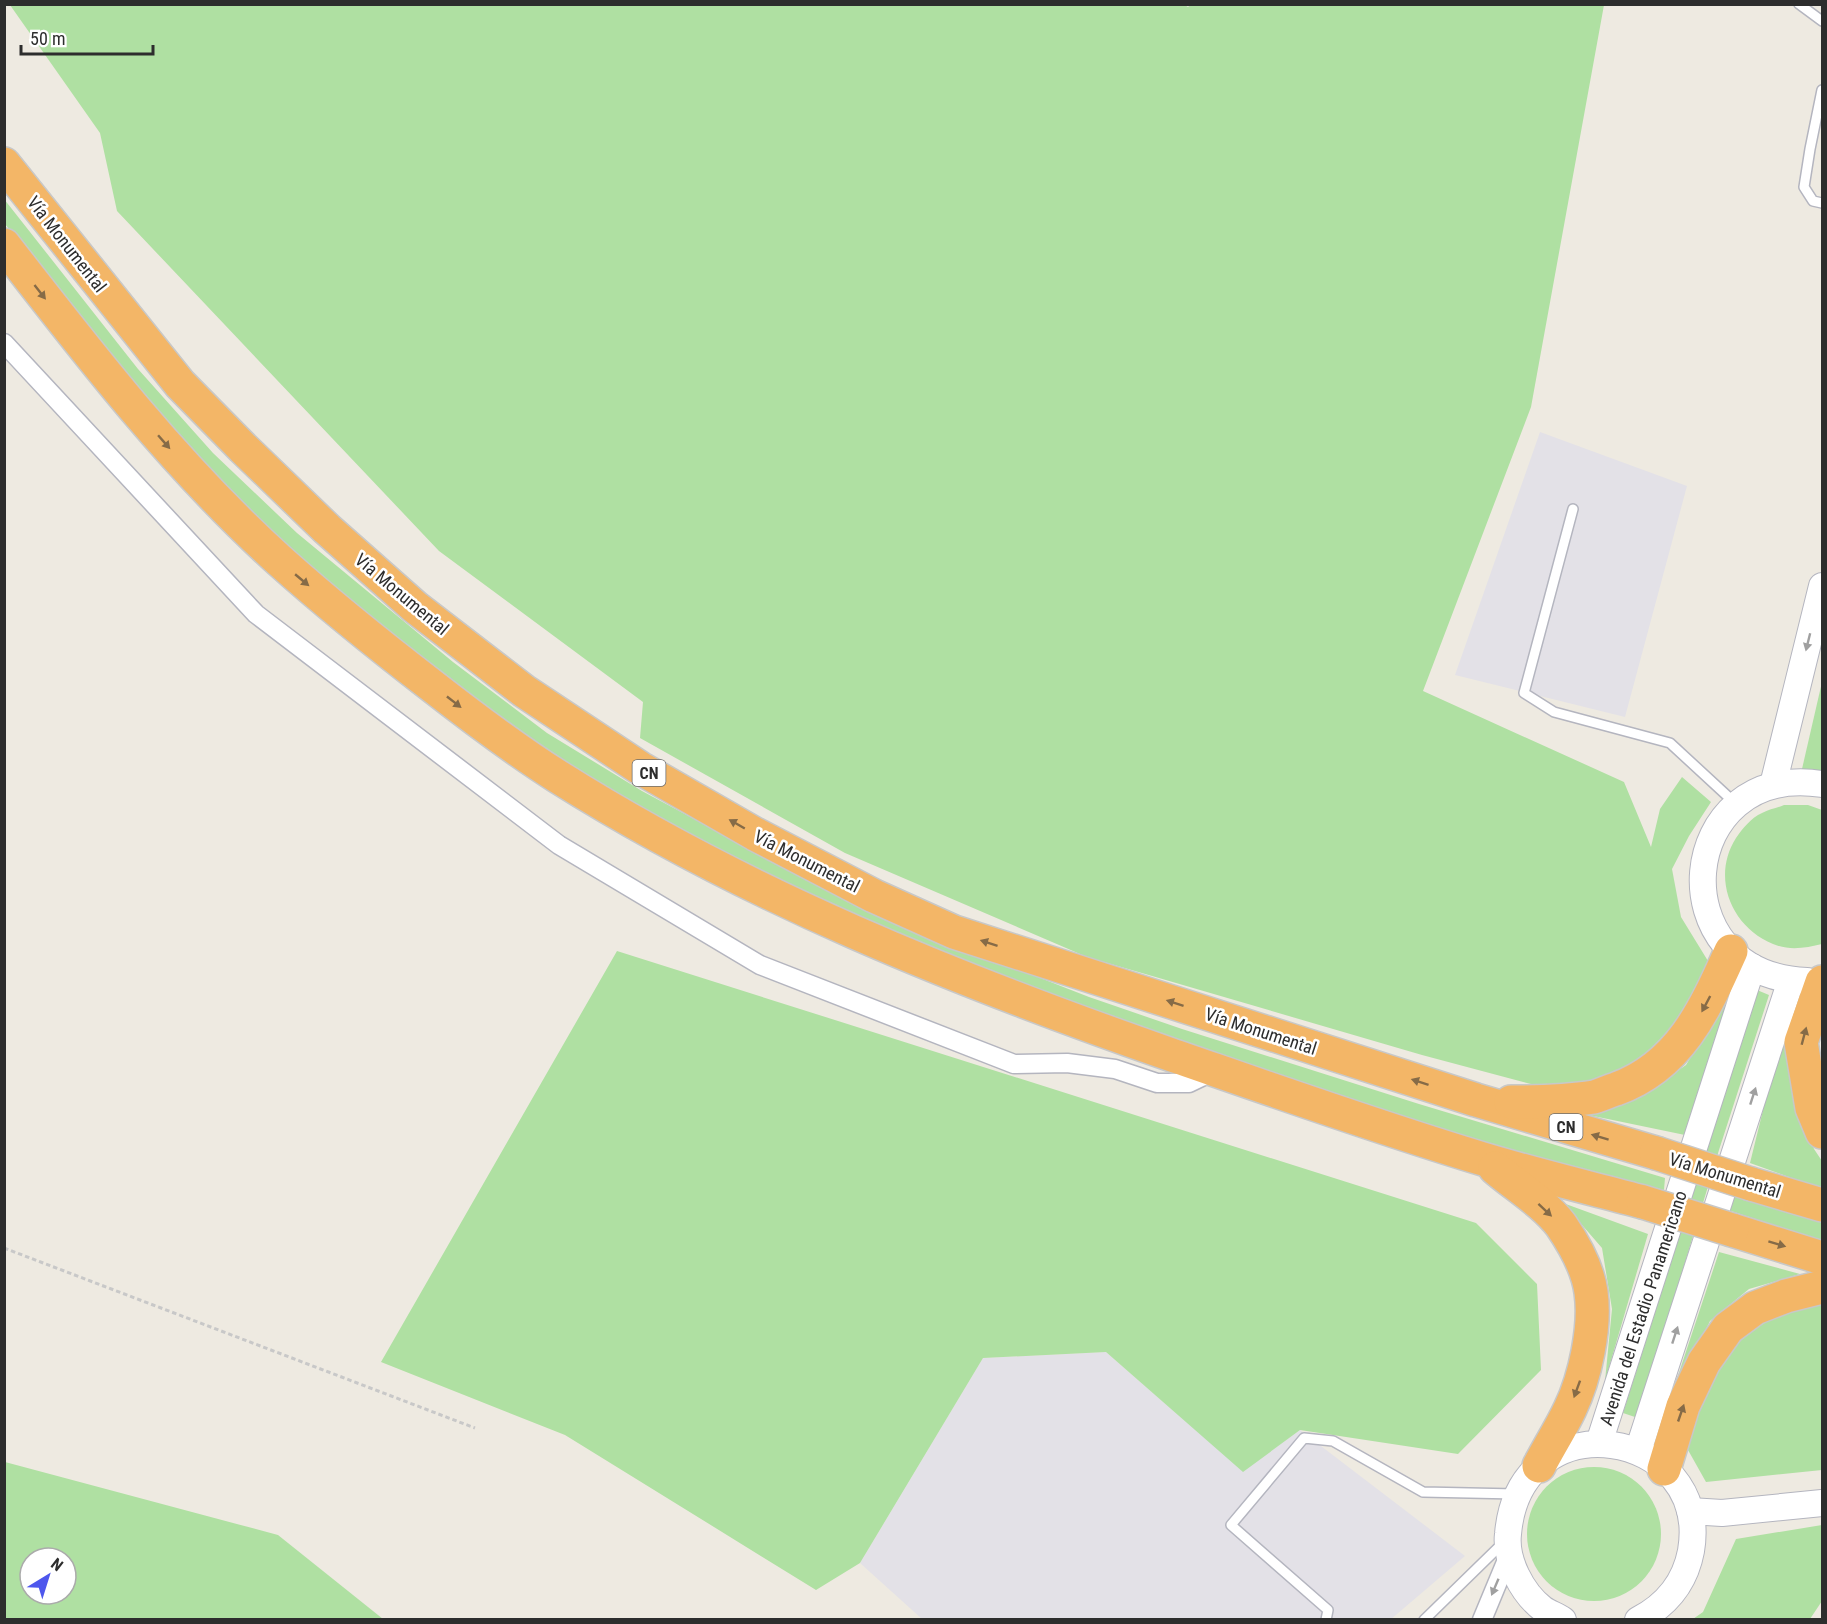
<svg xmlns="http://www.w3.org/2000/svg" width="1827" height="1624" viewBox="0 0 1827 1624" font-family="'Roboto Condensed',sans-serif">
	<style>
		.industrial { fill: #e3e1e7 }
		.green { fill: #afe0a2; fill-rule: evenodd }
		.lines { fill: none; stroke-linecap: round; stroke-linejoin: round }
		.lane-casing { stroke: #b4b5bf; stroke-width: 12 }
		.street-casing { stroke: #b4b5bf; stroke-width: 21 }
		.secondary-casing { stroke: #b4b5bf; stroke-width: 28 }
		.highway-casing { stroke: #c8c8c8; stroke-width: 36 }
		.path { stroke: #c8c8c8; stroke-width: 3; stroke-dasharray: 4.5 3; stroke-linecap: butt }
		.lane { stroke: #fff; stroke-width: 9 }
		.street { stroke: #fff; stroke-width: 18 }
		.secondary { stroke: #fff; stroke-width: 26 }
		.highway { stroke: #f3b667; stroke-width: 33 }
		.highway-bridge-casing { stroke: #c8c8c8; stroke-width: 36; stroke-linecap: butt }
		.highway-bridge { stroke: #f3b667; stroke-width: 33 }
		.oneway { fill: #866b47 }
		.oneway2 { fill: #a0a0a0 }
		.labels { text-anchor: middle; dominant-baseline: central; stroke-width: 5; stroke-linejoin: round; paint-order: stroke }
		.shield { fill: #fff; stroke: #6c6c6c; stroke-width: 1.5 }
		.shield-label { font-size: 16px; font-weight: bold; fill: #2d2d2d }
		.street-label { font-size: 18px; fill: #2d2d2d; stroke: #fff }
	</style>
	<rect width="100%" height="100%" fill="#eeeae1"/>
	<g class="industrial">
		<polygon points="1540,432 1687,486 1625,717 1455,675"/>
		<polygon points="1106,1352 1243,1471 1300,1430 1465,1556 1390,1620 922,1619 860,1563 983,1358"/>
	</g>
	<g class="green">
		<polygon points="1183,4 1188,7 1191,4 1604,5 1531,407 1423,691 1624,782 1651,847 1660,809 1682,777 1711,802 1689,836 1672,869 1681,917 1708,961 1695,1003 1639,1061 1583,1085 1531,1084 1422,1055 1087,957 845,853 640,738 643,702 439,551 117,211 100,133 10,5"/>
		<polygon points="4,199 138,369 213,453 297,533 453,662 547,733 642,791 780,865 992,959 1089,997 1182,1029 1419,1104 1665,1178 1664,1190 1544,1160 1412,1121 1175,1046 889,935 636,808 540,750 446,679 290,549 206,470 132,386 5,224"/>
		<polygon points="1822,682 1822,773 1802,769"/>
		<path d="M1784 805H1808L1822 810V944C1806 948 1789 951 1773 944 1731 927 1711 877 1736 838 1743 828 1751 818 1762 813 1769 809 1777 808 1784 805Z"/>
		<polygon points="617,951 1476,1223 1537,1284 1541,1370 1458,1454 1300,1430 1243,1472 1106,1352 983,1358 860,1563 816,1590 565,1435 381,1362"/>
		<polygon points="1738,979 1685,1135 1574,1112 1637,1099 1686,1065"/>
		<polygon points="1757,990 1769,995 1719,1150 1638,1418 1623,1413"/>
		<polygon points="1793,1000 1800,1000 1790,1045 1793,1095 1814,1149 1822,1161 1822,1189 1750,1163 1779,1045"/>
		<polygon points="1732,1196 1822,1222 1822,1241 1728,1210"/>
		<polygon points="1563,1203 1648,1234 1605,1381 1612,1309 1602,1248"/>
		<polygon points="1719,1252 1800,1274 1749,1289 1710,1321 1667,1409"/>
		<polygon points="1822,1301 1822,1470 1706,1482 1688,1450 1696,1405 1714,1370 1744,1335 1785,1311"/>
		<path d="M5 1462 278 1535 383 1619H5ZM30 1558H66V1594H30Z"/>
		<circle cx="1594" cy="1534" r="67"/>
		<polygon points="1822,1525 1822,1601 1810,1619 1693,1619 1703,1612 1736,1539"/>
	</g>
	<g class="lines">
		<defs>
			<g id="lane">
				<polyline points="1799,4 1822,21"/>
				<polyline points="1822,90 1810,149 1804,187 1813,201 1822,203"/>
				<polyline points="1573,509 1524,693 1554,712 1670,743 1735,803"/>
				<polyline points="1326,1620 1328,1610 1231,1525 1304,1438 1333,1441 1423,1492 1516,1494"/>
				<polyline points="1424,1620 1504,1542"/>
			</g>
			<g id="street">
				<polyline points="4,343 256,614 559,845 760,965 1014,1064 1067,1063 1115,1069 1157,1083 1189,1083 1216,1070"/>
				<polyline points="1482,1620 1509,1555"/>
			</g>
			<g id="secondary">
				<polyline points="1773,785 1822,586"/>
				<path d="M1807 981C1656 975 1676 761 1822 784"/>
				<polyline points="1599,1443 1752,967"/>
				<polyline points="1638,1451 1791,980"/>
				<polyline points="1690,1511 1722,1513 1822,1503"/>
				<path d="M1563 1620C1557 1616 1549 1613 1543 1609 1522 1593 1505 1560 1508 1534 1520 1396 1712 1429 1691 1551 1685 1583 1667 1605 1638 1620"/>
			</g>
			<g id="highway">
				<polyline points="4,164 180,384 243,448 327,529 415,607 524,691 640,768 755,834 874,896 954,932 1476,1100 1656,1153"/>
				<path d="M4 245C90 356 176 467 280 561 328 604 379 645 431 685 472 717 513 748 557 776 747 896 957 980 1169 1054 1273 1090 1377 1127 1483 1159 1536 1175 1590 1188 1643 1202"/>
				<polyline points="1822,982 1801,1042 1812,1108 1822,1132"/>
				<path d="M1511 1102C1536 1102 1569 1101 1594 1097 1601 1095 1609 1091 1616 1089 1680 1066 1705 1009 1731 951"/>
				<path d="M1495 1168C1516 1186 1544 1203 1561 1225 1574 1244 1588 1270 1591 1292 1596 1327 1585 1378 1570 1409 1561 1428 1549 1447 1539 1466"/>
				<polyline points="1751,1184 1822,1205"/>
				<polyline points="1732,1230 1822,1258"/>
				<polyline points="1664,1469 1683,1406 1704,1362 1728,1328 1755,1308 1786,1296 1822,1287"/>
			</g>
		</defs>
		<use href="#lane" class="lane-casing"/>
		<use href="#street" class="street-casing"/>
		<use href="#secondary" class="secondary-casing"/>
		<use href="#highway" class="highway-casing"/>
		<polyline class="path" points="4,1248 475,1428"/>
		<use href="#lane" class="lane"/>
		<use href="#street" class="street"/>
		<use href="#secondary" class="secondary"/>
		<use href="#highway" class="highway"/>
		<defs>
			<g id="highway-bridge">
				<polyline points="1656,1153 1751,1184"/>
				<polyline points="1643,1202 1732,1230"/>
			</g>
		</defs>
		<use href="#highway-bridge" class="highway-bridge-casing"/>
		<use href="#highway-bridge" class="highway-bridge"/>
	</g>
	<defs><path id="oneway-solid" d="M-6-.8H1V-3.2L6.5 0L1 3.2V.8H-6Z" transform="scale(1.5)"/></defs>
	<g class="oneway">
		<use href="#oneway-solid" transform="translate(40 292) rotate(52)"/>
		<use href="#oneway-solid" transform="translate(164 442) rotate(49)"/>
		<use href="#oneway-solid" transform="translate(302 580) rotate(40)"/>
		<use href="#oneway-solid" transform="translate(454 702) rotate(38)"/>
		<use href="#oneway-solid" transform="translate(737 824) rotate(-150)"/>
		<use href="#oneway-solid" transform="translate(989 943) rotate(-162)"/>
		<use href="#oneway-solid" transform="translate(1175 1003) rotate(-162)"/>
		<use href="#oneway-solid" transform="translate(1706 1004) rotate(118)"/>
		<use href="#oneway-solid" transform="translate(1804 1036) rotate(-75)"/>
		<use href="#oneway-solid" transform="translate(1420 1082) rotate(-162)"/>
		<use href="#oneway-solid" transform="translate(1600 1137) rotate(-163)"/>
		<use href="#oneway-solid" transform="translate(1545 1210) rotate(43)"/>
		<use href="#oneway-solid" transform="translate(1777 1244) rotate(17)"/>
		<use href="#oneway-solid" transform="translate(1577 1389) rotate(110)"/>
		<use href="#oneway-solid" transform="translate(1681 1413) rotate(-71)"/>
	</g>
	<g class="oneway2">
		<use href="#oneway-solid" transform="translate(1808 642) rotate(104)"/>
		<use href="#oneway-solid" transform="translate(1753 1096) rotate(-72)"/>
		<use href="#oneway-solid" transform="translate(1675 1335) rotate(-72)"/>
		<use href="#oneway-solid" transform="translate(1495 1587) rotate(113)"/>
	</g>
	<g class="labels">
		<g class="shield">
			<rect x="632.5" y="760" width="33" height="26" rx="4.5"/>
			<rect x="1549.5" y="1114" width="33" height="26" rx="4.5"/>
		</g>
		<g class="shield-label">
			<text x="649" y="773">CN</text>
			<text x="1566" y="1127">CN</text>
		</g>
		<g class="street-label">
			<text transform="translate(67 244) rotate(52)">Vía Monumental</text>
			<text transform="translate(402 594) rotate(40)">Vía Monumental</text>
			<text transform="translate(807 861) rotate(27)">Vía Monumental</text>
			<text transform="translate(1261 1031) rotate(18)">Vía Monumental</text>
			<text transform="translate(1725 1175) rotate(17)">Vía Monumental</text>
			<text transform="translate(1643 1308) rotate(-72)">Avenida del Estadio Panamericano</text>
		</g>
	</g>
	<rect width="1827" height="1624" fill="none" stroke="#2d2d2d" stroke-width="12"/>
	<g transform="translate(48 1576) rotate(38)"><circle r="28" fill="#ffffff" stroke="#ababab" stroke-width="1.5"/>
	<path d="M0-4.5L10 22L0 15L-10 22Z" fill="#4e57ed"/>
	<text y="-9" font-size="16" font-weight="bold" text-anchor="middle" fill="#2d2d2d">N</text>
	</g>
	<path d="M21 45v9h132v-9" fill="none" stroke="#2d2d2d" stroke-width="3"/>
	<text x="30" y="45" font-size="18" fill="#2d2d2d" stroke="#ffffff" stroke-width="4.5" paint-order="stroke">50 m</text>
</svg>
